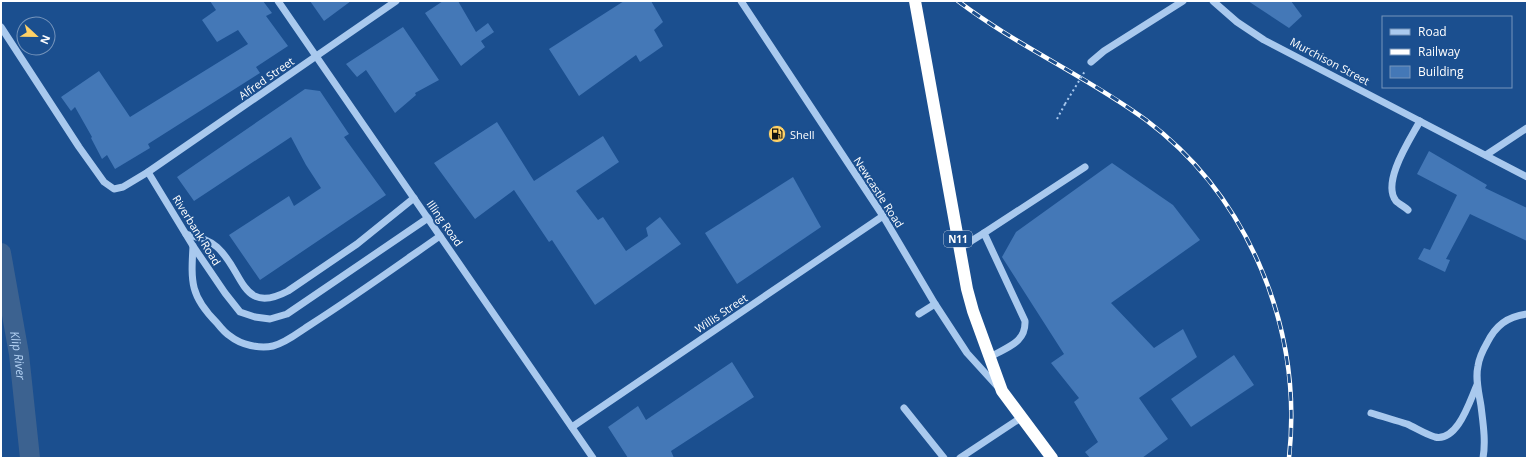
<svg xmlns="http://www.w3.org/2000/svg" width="1528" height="459" viewBox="0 0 1528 459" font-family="'Open Sans',sans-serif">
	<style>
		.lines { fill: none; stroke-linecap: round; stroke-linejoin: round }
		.river { stroke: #3c6290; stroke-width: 20 }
		.building { fill: #4478b7 }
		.path { stroke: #a9c9ee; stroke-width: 2; stroke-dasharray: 2 3; stroke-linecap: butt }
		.minor { stroke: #a9c9ee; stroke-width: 7 }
		.highway { stroke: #fff; stroke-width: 12 }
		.rail-casing { stroke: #fff; stroke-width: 4.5 }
		.rail { stroke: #1b4f8f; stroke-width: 3; stroke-dasharray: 9; stroke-linecap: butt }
		.path-bridge { stroke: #a9c9ee; stroke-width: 2; stroke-dasharray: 2 3; stroke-linecap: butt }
		.labels { text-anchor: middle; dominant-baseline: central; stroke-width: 4; stroke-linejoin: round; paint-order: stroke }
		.shield { fill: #1b4f8f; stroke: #bbcadd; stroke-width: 1 }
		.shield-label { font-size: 10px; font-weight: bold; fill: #fff }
		.street-label { font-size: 11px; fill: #fff; stroke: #1b4f8f }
		.poi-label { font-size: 11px; fill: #fff; stroke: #1b4f8f; text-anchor: start }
		.water-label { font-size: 12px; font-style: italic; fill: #b5d3f5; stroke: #1b4f8f }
	</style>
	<rect width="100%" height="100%" fill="#1b4f8f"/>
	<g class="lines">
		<path class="river" id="s1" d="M1 253 19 354 30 458"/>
	</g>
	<g class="building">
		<polygon points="210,1 263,1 272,13 266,16 288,46 256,67 260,73 148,144 150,148 115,169 107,155 102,159 91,138 92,137 75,107 71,111 61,97 99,71 130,117 248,44 238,30 217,42 202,20 216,10"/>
		<polygon points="310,1 351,1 324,21"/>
		<polygon points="443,1 458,1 476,32 488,23 494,32 481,41 485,47 461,66 425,13"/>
		<polygon points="624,1 651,1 663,22 654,30 663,46 640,62 636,55 579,96 549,49"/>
		<polygon points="1248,1 1291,1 1302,16 1289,28"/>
		<polygon points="403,27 439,80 415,93 416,95 395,113 366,70 357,77 346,64"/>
		<polygon points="305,89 320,91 349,134 344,137 386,195 260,280 229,235 289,196 294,206 321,188 306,165 291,137 194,201 177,177"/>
		<polygon points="497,122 534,181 603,136 619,162 576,191 598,220 603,217 626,251 648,236 646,228 660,217 681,244 595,305 552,240 549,242 514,190 475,219 434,163"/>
		<polygon points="1429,151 1487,185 1485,188 1527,208 1527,241 1470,214 1446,259 1450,260 1445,272 1418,259 1424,248 1430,250 1457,195 1417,174"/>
		<polygon points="1112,163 1173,205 1200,240 1111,303 1154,348 1183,329 1197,357 1139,398 1168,439 1142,458 1090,458 1085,452 1098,442 1074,402 1079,398 1051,363 1064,354 1002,257 1016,232"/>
		<polygon points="793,177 821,227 737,284 705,233"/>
		<polygon points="1234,355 1254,385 1191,427 1171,399"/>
		<polygon points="732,362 754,397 671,451 674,458 628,458 608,427 638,406 646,420"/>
	</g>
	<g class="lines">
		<polyline class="path" points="1057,119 1065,104"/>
		<g class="minor">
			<polyline points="278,1 593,458"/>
			<polyline points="741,1 883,216 935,304 967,353 997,386"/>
			<polyline points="1213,1 1237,22 1264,40 1527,177"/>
			<polyline points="1,27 79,147 104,182 114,189 123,187 148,172 396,1"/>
			<polyline points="1091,62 1104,51 1183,1"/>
			<polyline points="1486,155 1527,128"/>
			<polyline points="148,172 193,246 225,293 240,312 255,317 270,319 287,314 428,218"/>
			<path d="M1408 210C1405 207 1399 204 1396 201 1381 182 1411 138 1420 121"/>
			<polyline points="984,233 1085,167"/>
			<path d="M186 234C196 237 208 239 217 247 244 271 241 316 288 291L357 244 414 198"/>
			<path d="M193 246C191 282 190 296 217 323 221 328 225 333 230 336 241 345 260 349 273 346 286 343 299 332 310 325 354 297 397 266 440 236"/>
			<path d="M960 248 984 233 1025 321C1026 343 1007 347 990 357"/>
			<polyline points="919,314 935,304"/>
			<polyline points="904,408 944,458"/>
			<path d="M1371 413C1383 417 1395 420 1407 424 1416 428 1425 434 1435 437 1458 442 1470 400 1477 385"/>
			<polyline points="572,427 883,216"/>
			<polyline points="960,458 1022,417"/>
			<path d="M1483 458C1486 441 1483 423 1481 406 1479 393 1475 379 1478 366 1479 358 1483 350 1487 343 1496 325 1507 317 1527 314"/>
		</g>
		<polyline class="highway" points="915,1 967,289 973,311 1002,391 1052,458"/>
		<defs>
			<path id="rail" d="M958 1C1017 46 1086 76 1146 120 1250 198 1303 330 1289 458"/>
		</defs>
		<use href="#rail" class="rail-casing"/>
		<use href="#rail" class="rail"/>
		<polyline class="path-bridge" points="1065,104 1085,71"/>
	</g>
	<defs>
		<symbol id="fuel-disc" viewBox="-11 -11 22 22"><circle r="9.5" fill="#ffd166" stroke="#1b4f8f"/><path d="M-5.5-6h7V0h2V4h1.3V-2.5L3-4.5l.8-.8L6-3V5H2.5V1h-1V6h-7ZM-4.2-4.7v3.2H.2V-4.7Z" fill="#111"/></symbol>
	</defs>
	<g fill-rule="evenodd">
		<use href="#fuel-disc" x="767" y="124" width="20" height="20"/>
	</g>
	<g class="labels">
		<rect class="shield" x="944" y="231" width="28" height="16" rx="3"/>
		<g class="shield-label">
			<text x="958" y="239">N11</text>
		</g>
		<g class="street-label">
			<text transform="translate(1330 61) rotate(28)">Murchison Street</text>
			<text transform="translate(266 78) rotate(-35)">Alfred Street</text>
			<text transform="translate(879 192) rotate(57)">Newcastle Road</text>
			<text transform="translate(445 223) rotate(55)">Illing Road</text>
			<text transform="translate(197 230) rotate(58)">Riverbank Road</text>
			<text transform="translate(721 313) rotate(-34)">Willis Street</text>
		</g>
		<g class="poi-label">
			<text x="790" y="134">Shell</text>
		</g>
		<g class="water-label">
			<text stroke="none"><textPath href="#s1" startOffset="104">Klip River</textPath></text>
		</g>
	</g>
	<rect width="1528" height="459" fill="none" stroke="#ffffff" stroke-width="4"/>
	<rect x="1382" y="16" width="130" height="72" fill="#1b4f8f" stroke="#7695bc"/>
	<rect x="1390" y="29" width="20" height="6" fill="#a9c9ee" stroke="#7695bc"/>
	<text x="1418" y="36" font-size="12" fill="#ffffff">Road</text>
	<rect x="1390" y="49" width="20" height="6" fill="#ffffff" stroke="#7695bc"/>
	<text x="1418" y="56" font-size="12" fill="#ffffff">Railway</text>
	<rect x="1390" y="66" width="20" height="12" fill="#4478b7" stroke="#7695bc"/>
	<text x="1418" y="76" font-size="12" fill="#ffffff">Building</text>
	<g transform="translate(36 36) rotate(112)"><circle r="19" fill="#1b4f8f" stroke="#7695bc"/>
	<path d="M0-3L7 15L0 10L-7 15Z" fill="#ffd166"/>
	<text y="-6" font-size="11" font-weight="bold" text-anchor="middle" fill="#ffffff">N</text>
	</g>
</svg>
